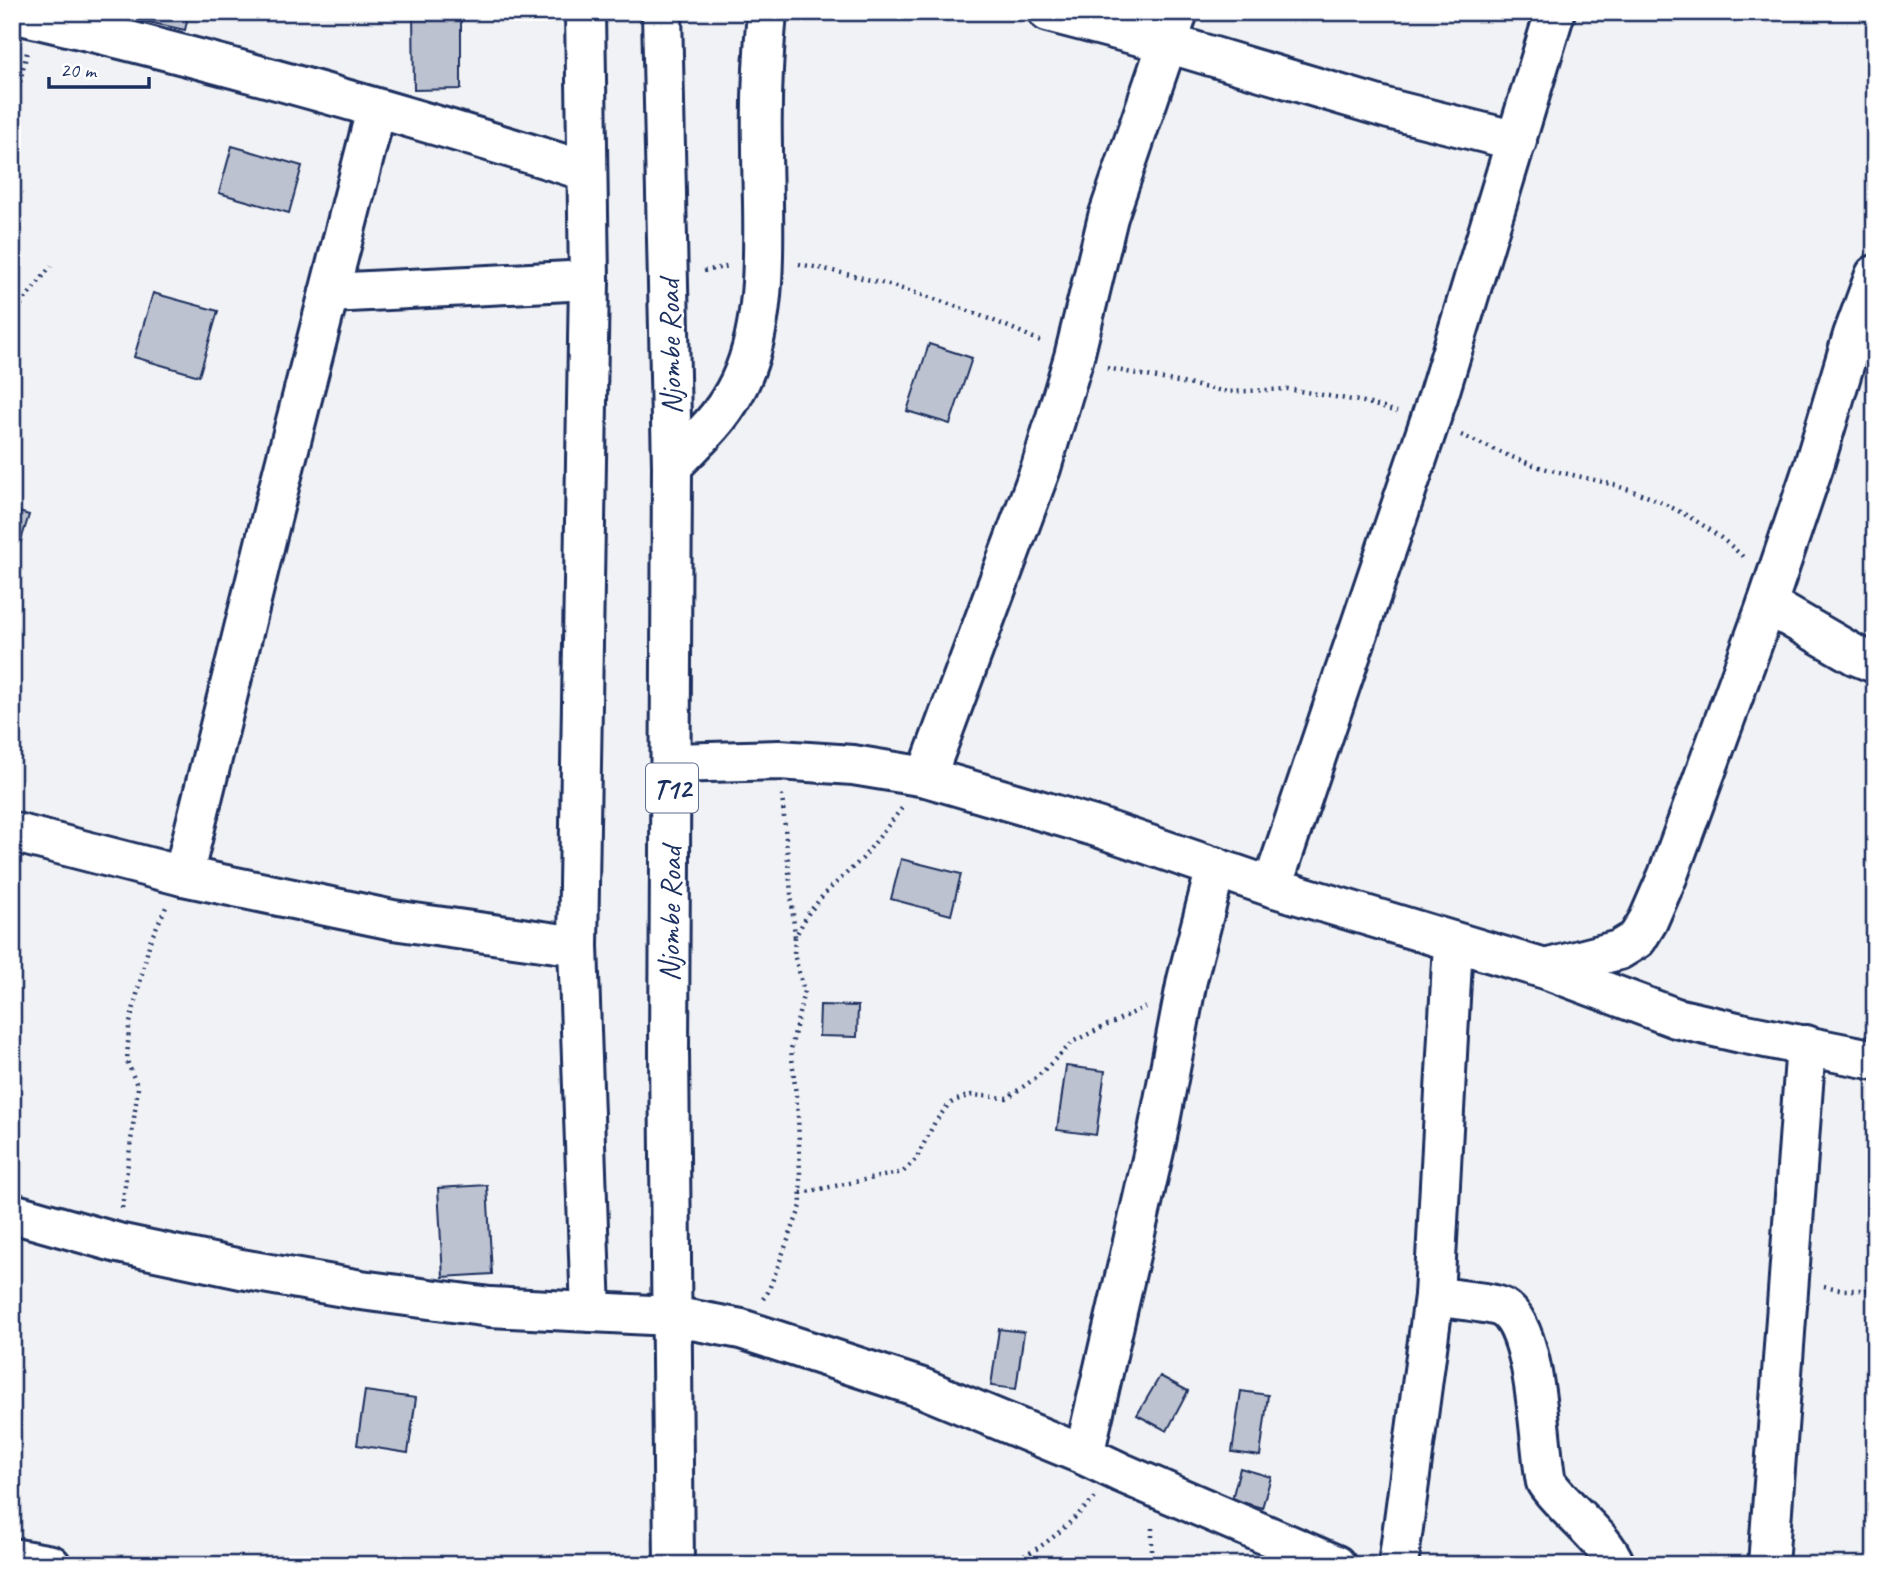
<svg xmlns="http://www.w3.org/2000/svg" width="1887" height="1577" viewBox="0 0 1887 1577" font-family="Caveat,sans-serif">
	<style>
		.building { fill: #bcc2d0; stroke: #1b2f5e; stroke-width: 2 }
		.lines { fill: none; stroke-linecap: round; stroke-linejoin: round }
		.minor-casing { stroke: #1b2f5e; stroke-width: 44 }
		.highway-casing { stroke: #1b2f5e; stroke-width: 44 }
		.path { stroke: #1b2f5e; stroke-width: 4.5; stroke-dasharray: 2 5; stroke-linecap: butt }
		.minor { stroke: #fff; stroke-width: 38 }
		.highway { stroke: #fff; stroke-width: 38 }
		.labels { text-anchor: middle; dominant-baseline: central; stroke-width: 5; stroke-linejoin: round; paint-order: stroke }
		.shield { fill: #fff; stroke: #5f6d8e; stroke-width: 2 }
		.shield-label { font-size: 28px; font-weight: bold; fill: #1b2f5e }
		.street-label { font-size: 30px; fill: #1b2f5e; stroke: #fff }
	</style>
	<rect width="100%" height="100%" fill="#f1f2f5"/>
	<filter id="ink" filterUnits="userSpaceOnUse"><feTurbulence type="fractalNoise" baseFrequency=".0143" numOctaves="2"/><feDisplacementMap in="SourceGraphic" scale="14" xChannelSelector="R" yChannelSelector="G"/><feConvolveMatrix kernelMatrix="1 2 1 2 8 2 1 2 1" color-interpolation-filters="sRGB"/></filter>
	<g filter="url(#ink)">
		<g class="building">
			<polygon points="103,12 189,12 185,30"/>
			<polygon points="413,12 461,12 461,89 414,90"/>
			<polygon points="232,146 302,166 289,213 219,193"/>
			<polygon points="153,293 218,311 199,376 134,357"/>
			<polygon points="929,344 972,358 950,424 907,411"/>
			<polygon points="12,510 29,515 19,547 12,545"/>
			<polygon points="901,859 961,874 951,915 891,899"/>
			<polygon points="820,1005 858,1006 857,1037 819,1036"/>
			<polygon points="1066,1066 1105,1071 1096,1135 1057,1130"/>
			<polygon points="487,1185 492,1274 443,1277 438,1188"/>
			<polygon points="999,1329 1024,1332 1016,1389 991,1386"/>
			<polygon points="1160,1376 1188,1391 1167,1431 1137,1415"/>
			<polygon points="365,1391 416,1398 408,1453 357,1445"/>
			<polygon points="1241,1391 1268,1395 1260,1456 1232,1452"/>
			<polygon points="1240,1468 1271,1477 1262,1508 1232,1499"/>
		</g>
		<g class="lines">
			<defs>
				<g id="minor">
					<polyline points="585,12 589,280 578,946 591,1312"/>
					<polyline points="1048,12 1167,43 1389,109 1517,141"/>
					<path d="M12 13C205 57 397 112 586 171"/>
					<polyline points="329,293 589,280"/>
					<path d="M672 466C694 443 719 421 734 393 773 326 762 220 762 146 761 102 763 56 767 12"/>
					<polyline points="1767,604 1855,655 1875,663"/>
					<polyline points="672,763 779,760 853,765 926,777 1097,827 1272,887 1545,969 1676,1018 1741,1033 1875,1060"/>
					<polyline points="926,777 1041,468 1074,357 1108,217 1178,12"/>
					<polyline points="12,832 183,876 393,920 578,946"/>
					<polyline points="183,876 276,499 376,110"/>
					<polyline points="1272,887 1438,397 1555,12"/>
					<polyline points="1545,969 1619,950 1637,939 1648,921 1668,875 1767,604 1814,465 1853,335 1875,275"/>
					<polyline points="12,1213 118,1243 241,1269 361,1290 490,1307 671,1316 741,1329 922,1388 1084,1455 1122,1473 1336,1565"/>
					<path d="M1434 1296C1450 1299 1491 1302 1503 1308 1538 1329 1538 1443 1546 1482 1564 1509 1605 1537 1615 1565"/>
					<polyline points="1084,1455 1156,1142 1187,980 1216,867"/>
					<polyline points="12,1558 51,1565"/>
					<polyline points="1398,1565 1434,1296 1453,943"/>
					<polyline points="1768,1565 1806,1045"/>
				</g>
				<polyline id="highway" points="662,12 672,466 669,1052 674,1565"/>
			</defs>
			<use href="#minor" class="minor-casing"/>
			<use href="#highway" class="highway-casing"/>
			<g class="path">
				<polyline points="12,116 27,52"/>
				<path d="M799 264C883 280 963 305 1040 341"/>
				<polyline points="704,271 729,266"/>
				<polyline points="12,316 51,266"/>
				<polyline points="1107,368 1228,392 1288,389 1364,402 1397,412"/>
				<path d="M1461 435C1486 446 1510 457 1536 466 1563 474 1592 478 1620 487 1662 499 1714 527 1745 559"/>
				<polyline points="782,795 795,937"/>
				<polyline points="801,1193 903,1172 916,1159 935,1122 949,1104 961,1098 972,1095 1007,1098 1037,1077 1074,1041 1145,1007"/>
				<polyline points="122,1208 138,1088 127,1061 129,1027 150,941 166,907"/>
				<polyline points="1824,1286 1844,1290 1875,1290"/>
				<polyline points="763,1299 768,1292 801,1206 798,1114 791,1049 804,991 794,954 795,937 808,914 824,894 862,859 902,808"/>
				<polyline points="710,1560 772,1565"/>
				<path d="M997 1565C1038 1557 1066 1526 1095 1498"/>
				<polyline points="1152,1565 1152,1526"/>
			</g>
			<use href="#minor" class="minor"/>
			<use href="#highway" class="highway"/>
		</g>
	</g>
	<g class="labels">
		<rect class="shield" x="646" y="763.5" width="52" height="49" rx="5"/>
		<g class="shield-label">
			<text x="672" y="788">T12</text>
		</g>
		<g class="street-label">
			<text transform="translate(670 347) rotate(-91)">Njombe Road</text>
			<text transform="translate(670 914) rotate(-89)">Njombe Road</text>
		</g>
	</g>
	<rect width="1887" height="1577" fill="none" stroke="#fff" stroke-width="42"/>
	<rect x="21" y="21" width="1845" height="1535" fill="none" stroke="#1b2f5e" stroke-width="2.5" filter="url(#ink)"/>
	<path d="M49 77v10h100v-10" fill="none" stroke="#1b2f5e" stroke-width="3.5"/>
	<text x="60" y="77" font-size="21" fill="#1b2f5e" stroke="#ffffff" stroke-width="5" paint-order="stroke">20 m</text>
</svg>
